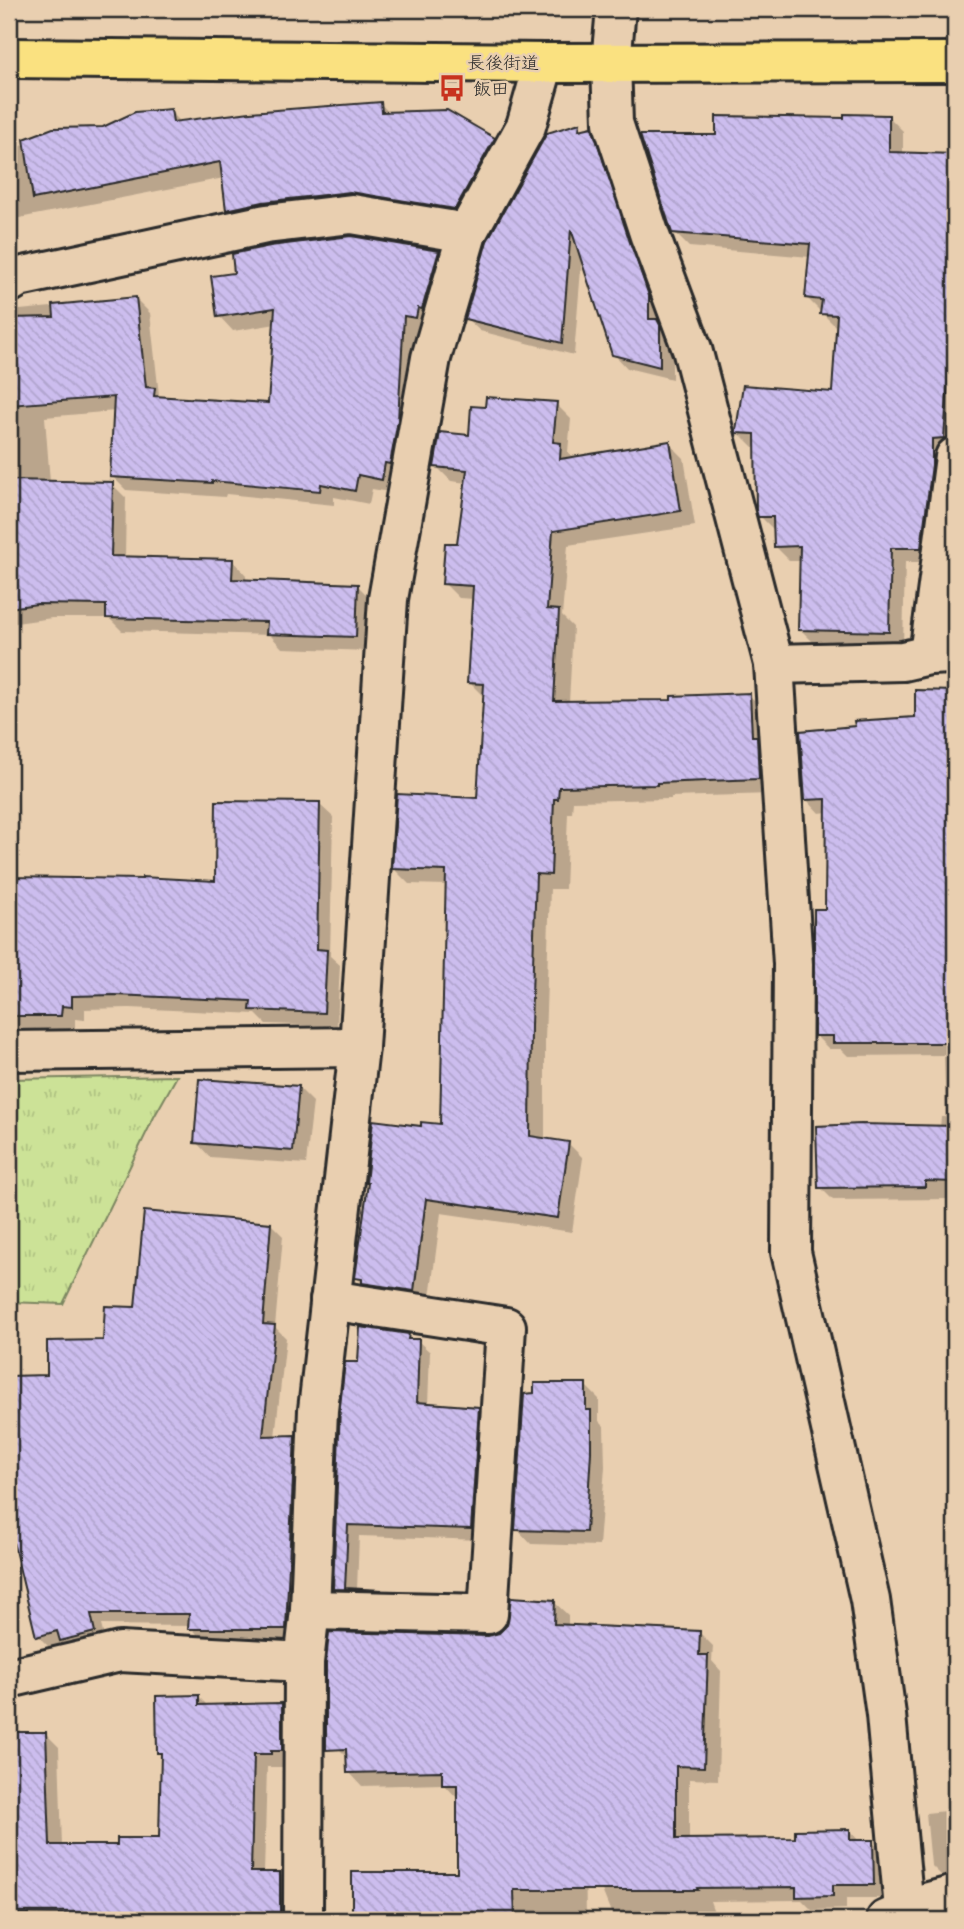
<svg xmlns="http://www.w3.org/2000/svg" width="964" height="1929" viewBox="0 0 964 1929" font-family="Mali,'Klee One',sans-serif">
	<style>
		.park { fill: url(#park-tufts); stroke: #7c8661; stroke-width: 2 }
		.shadow { fill: #0003 }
		.building { fill: url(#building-back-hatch); stroke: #2b2b2b; stroke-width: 2 }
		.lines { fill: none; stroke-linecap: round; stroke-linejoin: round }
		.minor-casing { stroke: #2b2b2b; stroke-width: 44 }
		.major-casing { stroke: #2b2b2b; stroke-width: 44 }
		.minor { stroke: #e9cfb0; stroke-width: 38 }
		.major { stroke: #fae180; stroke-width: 38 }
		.labels { text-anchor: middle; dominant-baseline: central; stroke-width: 5; stroke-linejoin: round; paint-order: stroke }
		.street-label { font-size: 18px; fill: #2b2b2b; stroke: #e9cfb0 }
		.poi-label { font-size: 18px; fill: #2b2b2b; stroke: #e9cfb0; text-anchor: start }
	</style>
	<defs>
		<pattern id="park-tufts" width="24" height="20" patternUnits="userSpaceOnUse" patternTransform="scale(1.75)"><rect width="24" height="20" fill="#cce297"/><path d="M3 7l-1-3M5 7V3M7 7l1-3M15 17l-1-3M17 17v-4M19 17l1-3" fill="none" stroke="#afc282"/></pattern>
		<pattern id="building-back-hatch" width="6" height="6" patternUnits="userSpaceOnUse" patternTransform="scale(1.75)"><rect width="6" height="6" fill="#ccbdee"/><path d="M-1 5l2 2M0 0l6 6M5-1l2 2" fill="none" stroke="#afa3cc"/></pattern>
	</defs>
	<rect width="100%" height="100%" fill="#e9cfb0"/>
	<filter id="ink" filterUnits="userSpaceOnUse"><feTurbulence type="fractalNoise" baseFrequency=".0143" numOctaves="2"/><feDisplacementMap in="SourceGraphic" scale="14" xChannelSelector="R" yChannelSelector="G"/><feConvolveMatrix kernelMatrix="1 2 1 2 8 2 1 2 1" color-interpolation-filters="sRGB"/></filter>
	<g filter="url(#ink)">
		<polygon class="park" points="177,1076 154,1117 63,1304 9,1302 9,1079"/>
		<g class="shadow">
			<polygon points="381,104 390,114 493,139 508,153 470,222 242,224 228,209 224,178 9,220 9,151 26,144 103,129 170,111 182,123"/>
			<polygon points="888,116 903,131 903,154 955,156 955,453 935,562 905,562 903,646 815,644 800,629 802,561 790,561 775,546 775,531 760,516 757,447 753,447 738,432 833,393 837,328 806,297 810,257 689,247 674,232 717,137"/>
			<polygon points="579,125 584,131 591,129 604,141 661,310 661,325 672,339 672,379 627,368 614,354 582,257 574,355 480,331 467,319"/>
			<polygon points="438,252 452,266 430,331 417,329 411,435 396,493 372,489 369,504 334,497 334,505 226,494 225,497 126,490 112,476 115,411 45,417 50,482 112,484 126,498 125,558 232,560 246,575 246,582 358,586 372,600 370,651 282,648 270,635 122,631 109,618 52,618 9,624 9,311 136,299 150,313 159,395 162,398 270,405 276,324 233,331 219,316"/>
			<polygon points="556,404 571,419 568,452 575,458 669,443 684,458 695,526 568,545 562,616 573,627 569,703 672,702 749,695 764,710 774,794 671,797 671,799 573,801 572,813 568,813 565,889 550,889 545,1041 545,1140 568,1143 583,1158 572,1232 441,1213 429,1305 372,1293 357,1278 422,1128 442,1126 447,885 409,884 394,869 479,800 485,698 469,682 474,599 459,598 444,583 459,545 467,483 451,481 436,466 470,437"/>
			<polygon points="917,692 955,692 955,1199 833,1200 820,1187 940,1127 941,1117 946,1117 944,1055 848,1056 841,1049 829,1049 816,1036 826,911 828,812 819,813 806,799 917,718"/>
			<polygon points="319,804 333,817 330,956 340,965 337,1026 266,1024 256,1014 130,1008 85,1009 85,1020 75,1019 75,1029 9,1029 9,879 216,883"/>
			<polygon points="299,1088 313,1102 306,1164 210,1157 196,1142"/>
			<polygon points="271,1224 283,1236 275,1327 286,1338 275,1437 294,1437 306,1449 297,1640 202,1640 190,1626 101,1625 106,1644 74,1652 65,1644 50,1648 38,1636 9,1491 9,1377 48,1377 105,1342 137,1309"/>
			<polygon points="408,1336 412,1341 418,1341 430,1352 428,1405 478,1408 490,1420 483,1540 359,1536 357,1590 381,1591 391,1601 346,1600 335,1588 360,1364"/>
			<polygon points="585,1385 599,1399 599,1421 604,1426 605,1467 599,1546 531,1544 517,1529"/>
			<polygon points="554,1602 568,1615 568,1626 699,1632 713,1646 712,1661 721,1671 718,1780 689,1779 689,1840 797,1839 849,1830 860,1842 872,1842 886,1855 887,1898 846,1898 846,1909 812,1910 802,1900 710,1901 714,1912 683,1912 705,1920 614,1920 585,1848 586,1920 354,1920 354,1874 459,1874 457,1798 444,1784 362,1786 349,1772 348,1758 327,1737 488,1638 500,1635"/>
			<polygon points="199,1697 209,1707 281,1705 295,1719 295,1763 284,1764 284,1767 267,1767 264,1874 280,1874 293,1887 293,1920 9,1920 9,1734 45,1733 59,1747 62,1847 118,1847 160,1839 163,1756 159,1752"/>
			<polygon points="955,1810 955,1878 945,1879 931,1865 926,1813"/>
		</g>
		<g class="building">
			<polygon points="381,102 382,112 447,110 495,138 455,209 350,192 263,202 226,210 220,162 33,199 24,139 53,128 103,127 135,112 171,109 173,122 250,112"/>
			<polygon points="844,114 889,115 889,152 955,154 955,327 952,327 944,438 932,439 932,465 921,548 891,548 889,632 798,630 800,546 774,547 773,517 758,517 756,510 755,434 736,433 736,430 743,385 832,392 837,315 820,314 822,300 805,298 810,244 672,233 640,135 716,135 716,116 844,118"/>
			<polygon points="580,123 579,130 592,127 649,296 649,319 657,319 660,325 660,367 612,355 571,229 562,343 465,319 487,241 547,133"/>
			<polygon points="351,236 439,251 422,309 418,308 416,318 404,316 398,420 390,464 385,463 382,480 358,475 355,491 321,484 320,491 212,481 212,483 110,477 114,397 9,405 9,318 54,317 53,305 136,297 146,387 155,388 154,396 268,403 275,308 217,317 211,276 234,273 232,254 270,246"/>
			<polygon points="486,397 557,402 553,442 561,443 560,459 670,441 681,511 553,531 547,609 559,610 554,701 671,700 671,696 750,693 752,736 757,736 759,779 657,783 657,785 559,787 558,799 554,799 551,875 536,874 531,1025 530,1136 569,1142 558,1218 426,1199 414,1291 362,1283 362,1279 355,1278 368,1183 366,1183 373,1120 421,1126 421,1122 440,1124 446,871 392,869 397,794 477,798 484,684 467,683 473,586 442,584 445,543 457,543 467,470 434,467 440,432 469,435 471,406 485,407"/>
			<polygon points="9,480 113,482 111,556 233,559 232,579 358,584 356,637 266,634 267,622 106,618 106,605 37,604 9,608"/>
			<polygon points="915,690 955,691 955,1043 833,1043 833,1036 814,1036 814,909 825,909 826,799 805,800 800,731 855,726 854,721 915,717"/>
			<polygon points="216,801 320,802 317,949 327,950 324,1013 250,1010 251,1001 115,995 72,996 72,1007 62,1006 61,1016 9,1016 9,877 142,879 142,877 215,881"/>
			<polygon points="199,1079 299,1086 293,1151 194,1143"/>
			<polygon points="861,1124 955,1126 955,1182 925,1181 925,1187 818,1188 816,1126"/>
			<polygon points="144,1211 271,1223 263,1324 275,1325 263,1436 295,1435 286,1629 188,1629 189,1614 91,1614 95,1632 60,1641 57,1631 36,1637 9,1525 9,1376 47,1375 47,1341 103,1340 105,1306 135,1307"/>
			<polygon points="360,1327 409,1334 408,1339 419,1339 417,1402 479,1407 471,1529 348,1525 345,1588 382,1590 333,1589 340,1406 345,1362 358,1362"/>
			<polygon points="534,1383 586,1383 586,1410 591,1410 591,1452 586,1532 515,1530 524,1394 534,1393"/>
			<polygon points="511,1597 555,1600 554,1624 700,1631 699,1655 708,1655 704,1767 676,1766 676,1839 795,1838 795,1830 850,1829 850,1840 873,1840 874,1885 833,1885 833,1896 796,1897 796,1887 697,1888 698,1890 514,1890 515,1920 352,1919 352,1872 457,1872 457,1785 442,1785 442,1771 347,1773 346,1749 326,1750 326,1663 329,1632 488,1636 499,1633 507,1625"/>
			<polygon points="199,1695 199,1705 282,1703 282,1751 271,1751 271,1754 254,1754 251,1872 280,1872 280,1916 251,1916 251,1920 157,1920 157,1918 98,1919 98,1914 9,1913 9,1732 46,1732 50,1845 117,1845 117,1838 159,1838 161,1753 157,1753 156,1696"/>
		</g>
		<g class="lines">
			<defs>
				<g id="minor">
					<polyline points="616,9 611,62 613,123 650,236 692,349 774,664 793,964 791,1252 870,1600 886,1715 905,1920"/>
					<polyline points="9,283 19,277 266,224 352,214 467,233"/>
					<polyline points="929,655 955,457"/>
					<polyline points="774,664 903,661 929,655 953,654"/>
					<polyline points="9,1051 359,1047"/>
					<polyline points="310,1610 488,1614 506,1327 330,1300"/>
					<polyline points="9,1678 120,1652 304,1662"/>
					<polyline points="303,1920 304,1662 310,1610 318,1410 359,1047 388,599 431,358 467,233 526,126 544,63"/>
					<polyline points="886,1920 925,1903 955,1895"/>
				</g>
				<polyline id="major" points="9,58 544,63 955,62"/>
			</defs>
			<use href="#minor" class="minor-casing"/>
			<use href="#major" class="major-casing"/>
			<use href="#minor" class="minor"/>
			<use href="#major" class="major"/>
		</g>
	</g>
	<defs>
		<symbol id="bus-bare" viewBox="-9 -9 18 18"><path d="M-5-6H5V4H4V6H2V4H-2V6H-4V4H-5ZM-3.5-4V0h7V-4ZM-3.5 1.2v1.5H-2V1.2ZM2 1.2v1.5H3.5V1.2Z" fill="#c8321e" stroke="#e9cfb0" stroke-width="2.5" paint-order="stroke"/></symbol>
	</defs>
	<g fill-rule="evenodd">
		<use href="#bus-bare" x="433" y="69" width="38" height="38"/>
	</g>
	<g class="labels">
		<g class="street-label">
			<text x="503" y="62">長後街道</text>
		</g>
		<g class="poi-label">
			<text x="473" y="88">飯田</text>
		</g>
	</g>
	<rect width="964" height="1929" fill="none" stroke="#e9cfb0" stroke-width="35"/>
	<rect x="18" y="18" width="929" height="1894" fill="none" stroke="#2b2b2b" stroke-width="2.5" filter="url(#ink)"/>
</svg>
